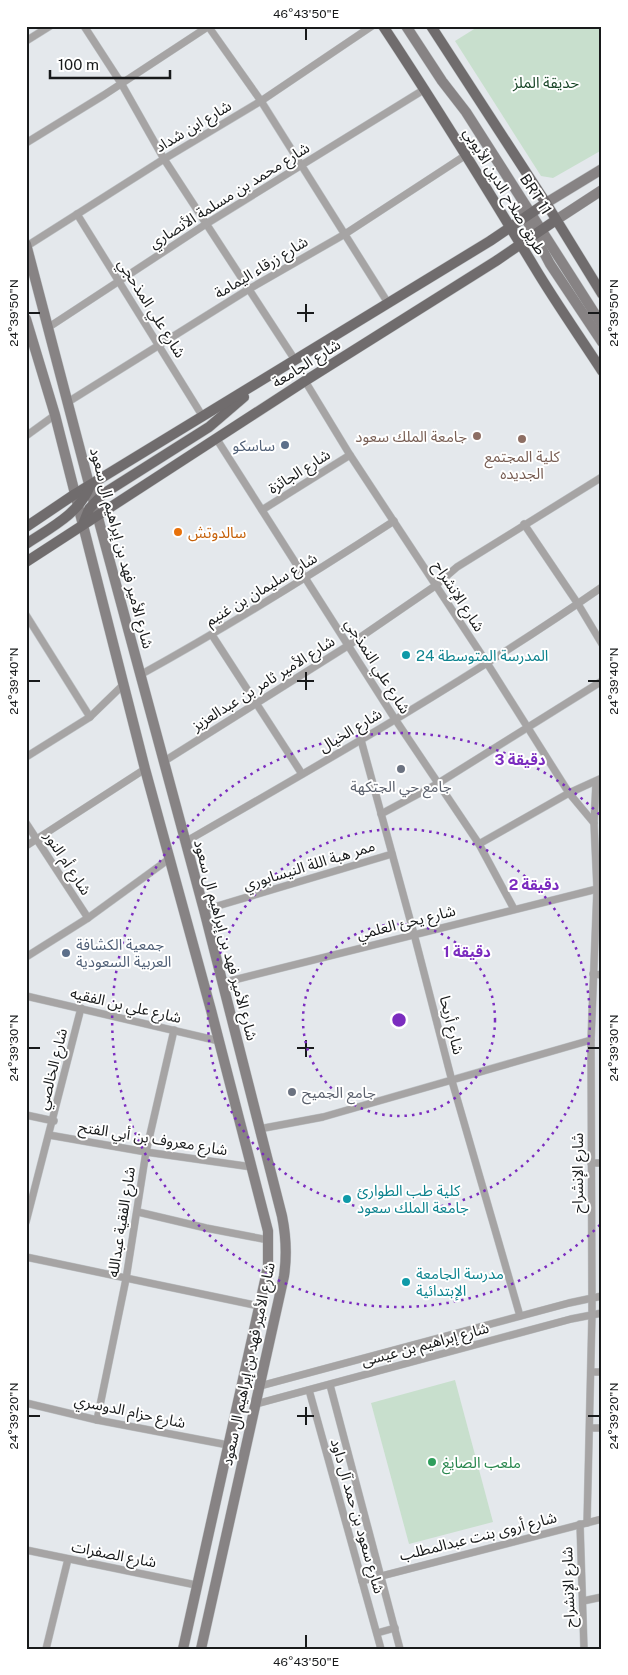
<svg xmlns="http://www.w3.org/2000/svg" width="628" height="1675" viewBox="0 0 628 1675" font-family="'Public Sans','Noto Sans Arabic',sans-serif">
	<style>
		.green { fill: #c8dfcd }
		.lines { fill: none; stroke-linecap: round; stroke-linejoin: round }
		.minor-casing { stroke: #bfc3c6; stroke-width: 8 }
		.secondary-casing { stroke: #bfc3c6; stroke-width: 11 }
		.primary-casing { stroke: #bfc3c6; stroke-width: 11 }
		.minor { stroke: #a6a4a4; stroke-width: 7 }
		.secondary { stroke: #878384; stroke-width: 10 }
		.primary { stroke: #706c6d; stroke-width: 10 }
		.ticks { fill: none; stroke: #181a1b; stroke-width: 2 }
		.ring { fill: none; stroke: #7b2cbf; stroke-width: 2.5; stroke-dasharray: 2.5 5 }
		.education-dot { fill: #8d6e63; stroke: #fff; stroke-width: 2 }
		.service-dot { fill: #5c6f8a; stroke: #fff; stroke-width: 2 }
		.food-dot { fill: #e8710a; stroke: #fff; stroke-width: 2 }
		.culture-dot { fill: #0f9aa8; stroke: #fff; stroke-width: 2 }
		.worship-dot { fill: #6b7280; stroke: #fff; stroke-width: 2 }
		.leisure-dot { fill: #2e9e5b; stroke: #fff; stroke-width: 2 }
		.labels { text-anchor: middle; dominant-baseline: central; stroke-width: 4; stroke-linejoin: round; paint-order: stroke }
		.park-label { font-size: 15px; fill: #184527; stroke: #fff }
		.street-label { font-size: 15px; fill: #181a1b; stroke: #fff }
		.education-label { font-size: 15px; fill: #785e54; stroke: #fff; text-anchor: end }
		.service-label { font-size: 15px; fill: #4e5e75; stroke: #fff; text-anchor: end }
		.food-label { font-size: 15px; fill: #c56008; stroke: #fff; text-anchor: start }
		.culture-label { font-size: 15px; fill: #0d838f; stroke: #fff; text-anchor: start }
		.worship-label { font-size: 15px; fill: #5b616d; stroke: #fff }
		.leisure-label { font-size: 15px; fill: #27864d; stroke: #fff; text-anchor: start }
		.centre { fill: #7b2cbf; stroke: #fff; stroke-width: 2.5 }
		.ring-label { font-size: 15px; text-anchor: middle; font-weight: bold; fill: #7b2cbf; stroke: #fff; stroke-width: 4; stroke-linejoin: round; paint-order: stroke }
		.neatline { fill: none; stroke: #181a1b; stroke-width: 2 }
		.ticks-label { font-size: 12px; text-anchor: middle; fill: #181a1b }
	</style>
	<rect width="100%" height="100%" fill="#e4e8ec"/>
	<g class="green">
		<polygon points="479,26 602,26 602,150 553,178 541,176 455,41"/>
		<polygon points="455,1380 493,1522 409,1544 371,1403"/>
	</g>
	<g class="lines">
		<defs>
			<g id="minor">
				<polyline points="84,26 121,83 164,159 295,360"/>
				<polyline points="208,26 261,101 388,303"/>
				<polyline points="26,41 50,26"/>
				<polyline points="26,143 104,95 209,26"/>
				<polyline points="77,214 203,417"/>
				<polyline points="27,246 164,159 261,101 372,26"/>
				<polyline points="49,327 206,224 425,89"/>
				<polyline points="305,381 350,455 487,663 569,793 594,823"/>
				<polyline points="68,402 249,289 345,234 466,155"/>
				<polyline points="26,436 55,415"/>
				<polyline points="216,438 395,719 479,844 514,909"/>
				<polyline points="262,510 350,455"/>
				<polyline points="524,524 578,604 602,644"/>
				<polyline points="26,615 90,717"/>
				<polyline points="212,635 302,774"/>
				<path d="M140 675C227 627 311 575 394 521"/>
				<polyline points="361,740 414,934 452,1081 520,1316"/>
				<polyline points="26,757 90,717 124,684"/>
				<polyline points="163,762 349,645 435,586 457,567 602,477"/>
				<polyline points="381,814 437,784 602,681"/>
				<polyline points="26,823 88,918"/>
				<path d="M185 842C326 761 468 680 602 587"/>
				<polyline points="479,844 569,793 602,778"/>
				<polyline points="26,846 145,769"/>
				<polyline points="204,910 392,854"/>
				<polyline points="26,957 88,918 169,859"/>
				<polyline points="593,974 602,975"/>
				<polyline points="222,983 597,889"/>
				<polyline points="26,996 219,1041"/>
				<polyline points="26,1115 54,1121"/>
				<polyline points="259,1129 323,1117 591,1040"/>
				<polyline points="49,1135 146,1152 252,1167"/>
				<polyline points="591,1163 602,1163"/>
				<polyline points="138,1212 206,1228 268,1240"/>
				<polyline points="26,1222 81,1008"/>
				<polyline points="26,1257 259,1306"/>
				<polyline points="591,1372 602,1372"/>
				<polyline points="330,1385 400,1649"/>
				<polyline points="260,1386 569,1303 602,1296"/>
				<polyline points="309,1390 381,1649"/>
				<polyline points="26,1403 97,1420 228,1445"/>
				<polyline points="256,1404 571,1319 602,1313"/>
				<polyline points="97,1420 126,1279 146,1152 174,1030"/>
				<polyline points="590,1428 602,1428"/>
				<polyline points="587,1523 592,1314 591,1040 597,889 594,823 596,782"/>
				<polyline points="580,1524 584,1649"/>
				<polyline points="26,1550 196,1585"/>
				<polyline points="362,1581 602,1519"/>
				<polyline points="583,1601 602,1597"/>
				<polyline points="377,1633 395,1628"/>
				<polyline points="46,1649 68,1559"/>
			</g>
			<g id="secondary">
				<polyline points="406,26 442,81 466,112 602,325"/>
				<polyline points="546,203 602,169"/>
				<polyline points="521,209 550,264 602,342"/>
				<polyline points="556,220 602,190"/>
				<path d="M26 244 94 503 204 910 282 1216C286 1236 287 1256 284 1276L201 1649"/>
				<polyline points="26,319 55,415 145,769 211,1010 268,1231 268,1267 183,1649"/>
			</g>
			<g id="primary">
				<path d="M383 26C436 106 486 187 535 268 556 303 580 337 602 371"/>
				<polyline points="431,26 546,203 602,294"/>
				<polyline points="83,524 89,509 103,494 209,427 244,397"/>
				<polyline points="26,527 75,494 490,241 546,203"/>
				<path d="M26 544C50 528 79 514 90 486"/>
				<polyline points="26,562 305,381 496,261 556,220"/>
			</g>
		</defs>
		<use href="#minor" class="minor-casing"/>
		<use href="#secondary" class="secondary-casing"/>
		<use href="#primary" class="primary-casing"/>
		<use href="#minor" class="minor"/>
		<use href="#secondary" class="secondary"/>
		<use href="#primary" class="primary"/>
	</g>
	<path class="ticks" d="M306 28V40M306 304V322M28 313H40M297 313H314M588 313H600M306 672V690M28 681H40M297 681H314M588 681H600M306 1040V1057M28 1048H40M297 1048H314M588 1048H600M306 1407V1425M28 1416H40M297 1416H314M588 1416H600M306 1635V1648"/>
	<g class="ring">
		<circle cx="399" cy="1020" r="96"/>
		<circle cx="399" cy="1020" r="191"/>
		<path d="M600 1225A287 287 0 1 1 600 815"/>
	</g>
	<g class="education-dot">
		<circle cx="477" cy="436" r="5"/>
		<circle cx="522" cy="439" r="5"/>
	</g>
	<g class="service-dot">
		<circle cx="285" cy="445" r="5"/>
		<circle cx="66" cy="953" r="5"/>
	</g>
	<circle class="food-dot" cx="178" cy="532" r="5"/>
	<g class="culture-dot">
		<circle cx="406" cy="655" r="5"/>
		<circle cx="347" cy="1199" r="5"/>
		<circle cx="406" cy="1282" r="5"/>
	</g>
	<g class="worship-dot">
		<circle cx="401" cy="769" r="5"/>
		<circle cx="292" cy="1092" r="5"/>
	</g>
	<circle class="leisure-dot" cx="432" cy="1462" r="5"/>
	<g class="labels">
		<g class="park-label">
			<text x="546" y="82">حديقة الملز</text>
		</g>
		<g class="street-label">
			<text transform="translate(193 126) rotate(-31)">شارع ابن شداد</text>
			<text transform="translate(505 191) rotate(59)">طريق صلاح الدين الأيوبي</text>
			<text transform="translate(536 194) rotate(57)">BRT 11</text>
			<text transform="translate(229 195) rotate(-32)">شارع محمد بن مسلمة الأنصاري</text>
			<text transform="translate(261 267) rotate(-31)">شارع زرقاء اليمامة</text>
			<text transform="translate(152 308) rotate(58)">شارع علي المذحجي</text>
			<text transform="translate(306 363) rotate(-32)">شارع الجامعة</text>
			<text transform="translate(299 471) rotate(-32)">شارع الجائزة</text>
			<text transform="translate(122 548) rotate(75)">شارع الأمير فهد بن إبراهيم ال سعود</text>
			<text transform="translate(261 589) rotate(-31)">شارع سليمان بن غنيم</text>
			<text transform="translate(459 596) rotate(57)">شارع الإنشراح</text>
			<text transform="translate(378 666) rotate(58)">شارع علي النمذجي</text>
			<text transform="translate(263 683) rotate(-32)">شارع الأمير ثامر بن عبدالعزيز</text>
			<text transform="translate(350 730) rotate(-31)">شارع الخيال</text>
			<text transform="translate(68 863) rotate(57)">شارع أم النور</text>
			<text transform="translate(309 865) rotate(-17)">ممر هبة اللة النيسابوري</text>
			<text transform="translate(406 922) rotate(-14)">شارع يحئ العلمي</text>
			<text transform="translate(226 940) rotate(75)">شارع الأمير فهد بن إبراهيم ال سعود</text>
			<text transform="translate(126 1005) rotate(13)">شارع علي بن الفقيه</text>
			<text transform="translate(452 1025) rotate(76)">شارع أريحا</text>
			<text transform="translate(52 1069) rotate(-76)">شارع الخالصي</text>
			<text transform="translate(153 1138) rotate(9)">شارع معروف بن أبي الفتح</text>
			<text transform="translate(577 1173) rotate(-90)">شارع الإنشراح</text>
			<text transform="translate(121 1222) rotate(-81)">شارع الفقية عبدالله</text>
			<text transform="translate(425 1344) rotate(-15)">شارع إبراهيم بن عيسى</text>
			<text transform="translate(248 1364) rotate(-78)">شارع الأمير فهد بن إبراهيم ال سعود</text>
			<text transform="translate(130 1411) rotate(12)">شارع حزام الدوسري</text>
			<text transform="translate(358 1516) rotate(74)">شارع سعود بن حمد آل داود</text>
			<text transform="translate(478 1536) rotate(-14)">شارع أروى بنت عبدالمطلب</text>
			<text transform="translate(114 1554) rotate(11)">شارع الصفرات</text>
			<text transform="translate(568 1587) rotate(-92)">شارع الإنشراح</text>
		</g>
		<g class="education-label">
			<text x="467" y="436">جامعة الملك سعود</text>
			<text x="522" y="456" text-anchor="middle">كلية المجتمع<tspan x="522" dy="17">الجديده</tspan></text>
		</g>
		<g class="service-label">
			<text x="275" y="445">ساسكو</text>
			<text x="76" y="944" text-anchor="start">جمعية الكشافة<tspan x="76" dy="17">العربية السعودية</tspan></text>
		</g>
		<g class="food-label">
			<text x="188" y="532">سالدوتش</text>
		</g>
		<g class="culture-label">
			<text x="416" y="655">المدرسة المتوسطة 24</text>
			<text x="357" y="1190">كلية طب الطوارئ<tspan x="357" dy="17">جامعة الملك سعود</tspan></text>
			<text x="416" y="1273">مدرسة الجامعة<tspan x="416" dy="17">الإبتدائية</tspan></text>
		</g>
		<g class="worship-label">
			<text x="401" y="786">جامع حي الجتكهة</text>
			<text x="302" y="1092" text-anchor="start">جامع الجميح</text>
		</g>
		<g class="leisure-label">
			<text x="442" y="1462">ملعب الصايغ</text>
		</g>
	</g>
	<circle cx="399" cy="1020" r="8" class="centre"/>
	<g class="ring-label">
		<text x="520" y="765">3 دقيقة</text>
		<text x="534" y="890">2 دقيقة</text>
		<text x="467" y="957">1 دقيقة</text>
	</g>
	<rect width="628" height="1675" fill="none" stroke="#ffffff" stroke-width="55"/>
	<path d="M50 70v8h120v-8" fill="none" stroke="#181a1b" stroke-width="2.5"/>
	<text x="58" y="70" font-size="15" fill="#181a1b" stroke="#ffffff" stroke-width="4" paint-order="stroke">100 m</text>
	<rect x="28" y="28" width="572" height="1620" class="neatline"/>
	<g class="ticks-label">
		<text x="306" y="18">46°43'50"E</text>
		<text transform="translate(14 313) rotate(-90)" y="4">24°39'50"N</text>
		<text transform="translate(614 313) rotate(-90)" y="4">24°39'50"N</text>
		<text transform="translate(14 681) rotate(-90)" y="4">24°39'40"N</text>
		<text transform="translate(614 681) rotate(-90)" y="4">24°39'40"N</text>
		<text transform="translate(14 1048) rotate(-90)" y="4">24°39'30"N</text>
		<text transform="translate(614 1048) rotate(-90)" y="4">24°39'30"N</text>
		<text transform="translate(14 1416) rotate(-90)" y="4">24°39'20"N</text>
		<text transform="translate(614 1416) rotate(-90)" y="4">24°39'20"N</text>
		<text x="306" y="1666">46°43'50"E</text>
	</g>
</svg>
